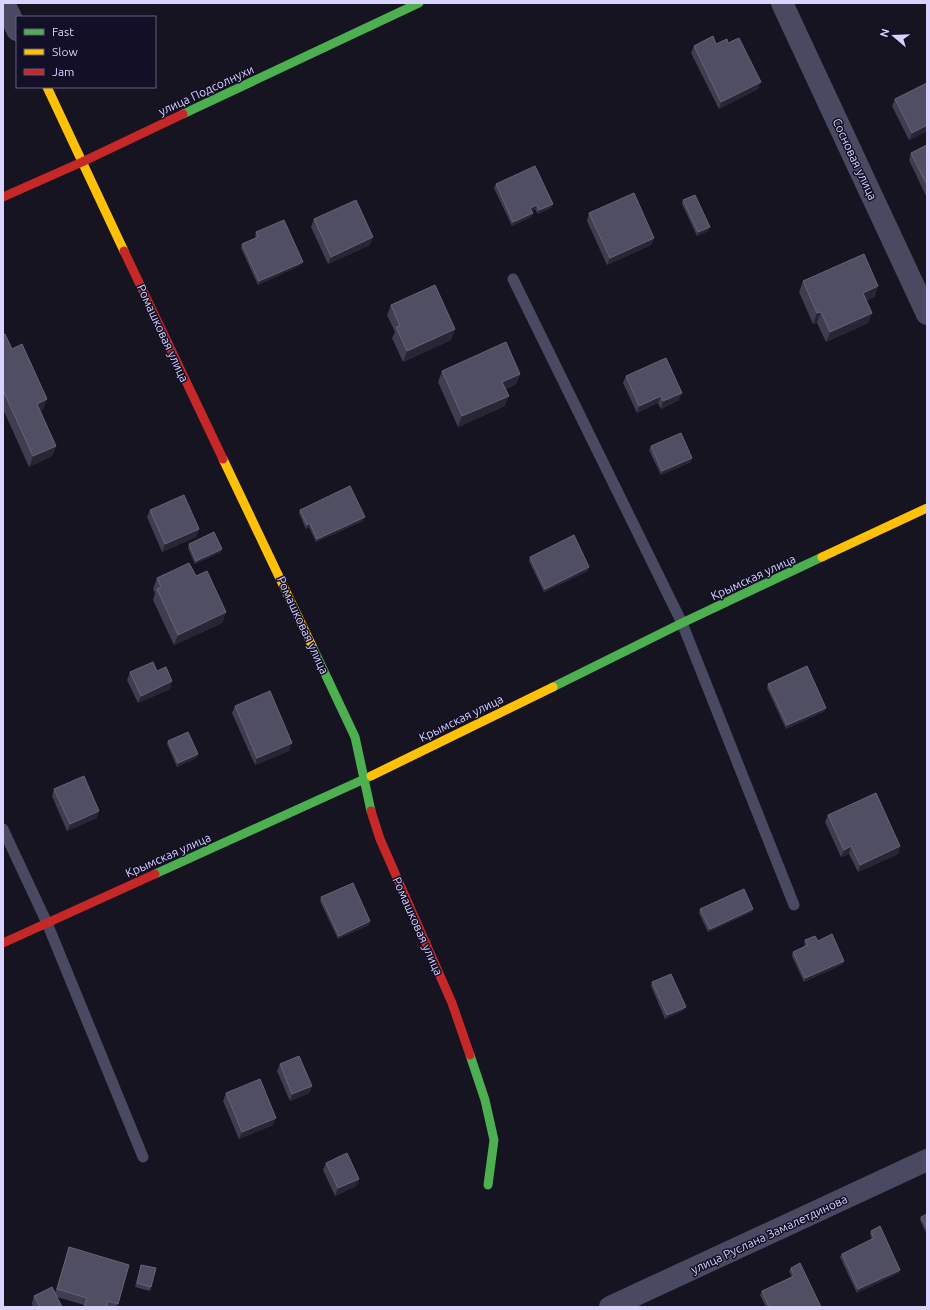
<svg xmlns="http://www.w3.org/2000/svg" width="930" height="1310" viewBox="0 0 930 1310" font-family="Ubuntu,sans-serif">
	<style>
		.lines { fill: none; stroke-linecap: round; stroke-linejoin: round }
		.lane { stroke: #4a4962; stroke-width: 11 }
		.street { stroke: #4a4962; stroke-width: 22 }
		.fast { stroke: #4caf50; stroke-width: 9 }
		.slow { stroke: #ffc107; stroke-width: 9 }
		.jam { stroke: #c62828; stroke-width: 9 }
		.wall { fill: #403d50 }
		.shaded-wall { fill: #282635 }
		.building { fill: #504e63; stroke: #66637b }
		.labels { text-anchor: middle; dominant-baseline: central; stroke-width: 3; stroke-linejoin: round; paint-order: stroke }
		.street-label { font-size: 12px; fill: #d9d4ff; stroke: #130f26 }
	</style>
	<rect width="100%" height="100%" fill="#161421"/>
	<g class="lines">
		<g class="lane">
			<polyline points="513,279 682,623 794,905"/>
			<polyline points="3,829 47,923 143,1157"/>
		</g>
		<g class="street">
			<polyline points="4,3 17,30"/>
			<polyline points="782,3 927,314"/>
			<polyline points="610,1307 927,1160"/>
		</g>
		<g class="fast">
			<polyline points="183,114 419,3"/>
			<polyline points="312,646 355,737 371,811"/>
			<polyline points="553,687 682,623 822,557"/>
			<polyline points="155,874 371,776"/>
			<polyline points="470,1055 485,1100 494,1140 488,1185"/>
		</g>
		<g class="slow">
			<polyline points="47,87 124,251"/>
			<polyline points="223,459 312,646"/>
			<polyline points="822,557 927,508"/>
			<polyline points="371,776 553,687"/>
		</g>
		<g class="jam">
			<polyline points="3,197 82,162 183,114"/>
			<polyline points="124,251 223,459"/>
			<polyline points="371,811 380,839 452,1003 470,1055"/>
			<polyline points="3,943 155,874"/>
		</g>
	</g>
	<g class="wall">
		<polygon points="728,43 758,89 719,109 691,53 694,46"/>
		<polygon points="927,83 927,131 909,140 892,106 895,99"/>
		<polygon points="927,145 927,198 909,160 911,153"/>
		<polygon points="496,184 552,207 538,214 535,209 531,211 533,213 531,217 512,226 494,188"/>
		<polygon points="683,200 708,231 697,236 682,204"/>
		<polygon points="589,213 654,238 651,245 607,265 587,221"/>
		<polygon points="314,219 370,245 328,264 311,227"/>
		<polygon points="256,232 301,265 258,285 241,248 242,244 256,238 255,236"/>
		<polygon points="803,281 875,297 866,300 872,313 868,323 826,342 817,323 813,324 799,292"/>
		<polygon points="391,305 455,329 451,340 403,362 392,338 395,332 387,315"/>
		<polygon points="3,335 12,349 43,410 40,411 56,446 52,456 29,467 3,409"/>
		<polygon points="442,371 520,374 516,384 506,389 505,406 458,427 438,382"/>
		<polygon points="626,376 679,400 661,409 658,403 637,413 623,383"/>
		<polygon points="651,446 691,462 661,475 649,450"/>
		<polygon points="150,510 199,529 196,537 162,552 147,517"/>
		<polygon points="300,510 363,521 316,542 309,527 306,529 299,513"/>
		<polygon points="189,544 221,552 195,564 188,548"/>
		<polygon points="530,557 588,571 544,592 529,561"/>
		<polygon points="196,576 226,612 222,623 174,645 153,600 155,593 153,589 157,578"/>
		<polygon points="130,672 170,689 138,703 127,680"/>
		<polygon points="768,684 825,711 786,729 767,688"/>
		<polygon points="235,706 289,751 255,765 232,713"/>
		<polygon points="168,741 198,754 196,758 177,767 167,744"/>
		<polygon points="54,789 97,818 67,831 52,796"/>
		<polygon points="828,815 900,846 898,854 858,872 849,854 841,857 825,822"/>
		<polygon points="321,897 369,925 338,939 320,901"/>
		<polygon points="700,909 752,912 708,932 699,913"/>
		<polygon points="805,940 818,941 844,961 843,964 804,982 792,956 793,952 805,946 804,944"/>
		<polygon points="652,982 684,1010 665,1019 651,986"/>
		<polygon points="280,1064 312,1086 309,1093 290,1101 277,1071"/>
		<polygon points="226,1093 273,1125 239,1139 223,1101"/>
		<polygon points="326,1163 359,1179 356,1186 335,1196 323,1170"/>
		<polygon points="927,1214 927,1235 920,1220 921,1217"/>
		<polygon points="871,1231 900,1270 899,1273 857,1293 840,1257 842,1254 872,1240 870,1234"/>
		<polygon points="69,1247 118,1304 116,1307 84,1307 84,1305 57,1297 62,1307 33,1307 32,1303 34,1296 55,1293"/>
		<polygon points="141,1265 151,1287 150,1291 135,1287"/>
		<polygon points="791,1268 821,1307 766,1307 760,1295 762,1291 792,1277 789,1271"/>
	</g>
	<g class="shaded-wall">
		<polygon points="761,82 758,89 719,109 721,102"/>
		<polygon points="927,125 927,131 909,140 912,133"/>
		<polygon points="553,204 552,207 538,214 539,210"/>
		<polygon points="537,205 535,209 529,212 530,208"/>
		<polygon points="533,213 531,217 512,226 513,222"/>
		<polygon points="710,227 708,231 697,236 698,232"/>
		<polygon points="373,237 370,245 328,264 331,257"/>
		<polygon points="654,238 651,245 607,265 610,258"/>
		<polygon points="303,262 301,265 258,285 259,281"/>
		<polygon points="878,286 875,297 859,304 863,293"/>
		<polygon points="821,312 817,323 813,324 817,313"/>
		<polygon points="872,313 868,323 826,342 830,332"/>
		<polygon points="455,329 451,340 403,362 407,351"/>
		<polygon points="520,374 516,384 498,392 502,382"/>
		<polygon points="682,393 679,400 661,409 663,401"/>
		<polygon points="509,396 505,406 458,427 462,416"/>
		<polygon points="661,396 658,403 637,413 639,406"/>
		<polygon points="47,399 43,410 33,414 37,404"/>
		<polygon points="56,446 52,456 29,467 33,456"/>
		<polygon points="692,458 691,462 661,475 662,471"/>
		<polygon points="365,517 363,521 316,542 317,539"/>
		<polygon points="310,523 309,527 306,529 307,525"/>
		<polygon points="199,529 196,537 162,552 165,544"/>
		<polygon points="222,549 221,552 195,564 196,561"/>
		<polygon points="589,567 588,571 544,592 545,589"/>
		<polygon points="226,612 222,623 174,645 178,635"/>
		<polygon points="172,681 170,689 138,703 141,696"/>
		<polygon points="826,708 825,711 786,729 787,725"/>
		<polygon points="292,743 289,751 255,765 257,758"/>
		<polygon points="198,754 196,758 177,767 178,763"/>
		<polygon points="99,811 97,818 67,831 70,824"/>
		<polygon points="851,846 849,854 841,857 844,850"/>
		<polygon points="900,846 898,854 858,872 860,865"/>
		<polygon points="753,909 752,912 708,932 710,929"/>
		<polygon points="370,921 369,925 338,939 339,936"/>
		<polygon points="844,961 843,964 804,982 805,978"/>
		<polygon points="686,1007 684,1010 665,1019 667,1015"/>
		<polygon points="312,1086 309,1093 290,1101 292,1094"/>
		<polygon points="276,1118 273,1125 239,1139 242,1132"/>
		<polygon points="359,1179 356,1186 335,1196 338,1188"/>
		<polygon points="900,1270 899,1273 857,1293 858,1289"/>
	</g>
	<g class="building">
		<polygon points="713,36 716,44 727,39 728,43 739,38 761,82 721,102 694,46"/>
		<polygon points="927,83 927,125 912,133 895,99"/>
		<polygon points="927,145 927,185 911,153"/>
		<polygon points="535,166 553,204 539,210 537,205 530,208 533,213 513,222 496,184"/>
		<polygon points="634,193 654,238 610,258 589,213"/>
		<polygon points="695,195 710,227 698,232 683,200"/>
		<polygon points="356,200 373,237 331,257 314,219"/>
		<polygon points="284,220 303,262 259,281 242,244 258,237 256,232"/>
		<polygon points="864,254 878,286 863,293 872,313 830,332 821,312 817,313 803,281"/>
		<polygon points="435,285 455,329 407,351 396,327 400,326 391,305"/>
		<polygon points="5,334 12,349 22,344 47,399 37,404 56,446 33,456 3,390 3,335"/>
		<polygon points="506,342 520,374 502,382 509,396 462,416 442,371"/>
		<polygon points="666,358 682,393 663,401 661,396 639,406 626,376"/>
		<polygon points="681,433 692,458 662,471 651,446"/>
		<polygon points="350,486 365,517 317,539 310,523 307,525 300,510"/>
		<polygon points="184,495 199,529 165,544 150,510"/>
		<polygon points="214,532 222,549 196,561 189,544"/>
		<polygon points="574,535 589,567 545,589 530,557"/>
		<polygon points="189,563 196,576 207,571 226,612 178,635 157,589 161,587 157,578"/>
		<polygon points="153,662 157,671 166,667 172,681 141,696 130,672"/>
		<polygon points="807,666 826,708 787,725 768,684"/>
		<polygon points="270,691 292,743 257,758 235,706"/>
		<polygon points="188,732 198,754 178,763 168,741"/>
		<polygon points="84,776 99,811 70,824 54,789"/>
		<polygon points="876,793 900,846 860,865 851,846 844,850 828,815"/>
		<polygon points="353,883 370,921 339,936 321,897"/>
		<polygon points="744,889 753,909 710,929 700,909"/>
		<polygon points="832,934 844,961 805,978 793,952 808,945 805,940 815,936 818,941"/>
		<polygon points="671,974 686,1007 667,1015 652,982"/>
		<polygon points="299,1056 312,1086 292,1094 280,1064"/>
		<polygon points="260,1079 276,1118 242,1132 226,1093"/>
		<polygon points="347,1153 359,1179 338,1188 326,1163"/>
		<polygon points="927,1214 927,1229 921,1217"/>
		<polygon points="880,1226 900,1270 858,1289 842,1254 874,1238 871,1231"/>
		<polygon points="69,1247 129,1265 118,1304 108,1301 106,1307 84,1307 87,1298 57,1289"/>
		<polygon points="800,1263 821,1307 769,1307 762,1291 794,1276 791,1268"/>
		<polygon points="141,1265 156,1268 151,1287 137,1283"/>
		<polygon points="52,1287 62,1307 40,1307 34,1296"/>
	</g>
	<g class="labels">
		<g class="street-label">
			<text transform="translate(206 90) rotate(-25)">улица Подсолнухи</text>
			<text transform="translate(855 159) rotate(65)">Сосновая улица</text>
			<text transform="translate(163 333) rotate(65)">Ромашковая улица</text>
			<text transform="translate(753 577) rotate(-25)">Крымская улица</text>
			<text transform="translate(303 625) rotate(65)">Ромашковая улица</text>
			<text transform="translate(461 718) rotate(-26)">Крымская улица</text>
			<text transform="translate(168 855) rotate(-24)">Крымская улица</text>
			<text transform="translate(418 926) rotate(66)">Ромашковая улица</text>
			<text transform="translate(769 1234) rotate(-25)">улица Руслана Замалетдинова</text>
		</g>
	</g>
	<rect width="930" height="1310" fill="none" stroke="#d9d4ff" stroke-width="8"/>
	<rect x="16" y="16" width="140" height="72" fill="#130f26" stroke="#625e7d"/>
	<rect x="24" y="29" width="20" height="6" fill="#4caf50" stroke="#625e7d"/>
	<text x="52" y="36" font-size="12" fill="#d9d4ff">Fast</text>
	<rect x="24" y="49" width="20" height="6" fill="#ffc107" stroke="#625e7d"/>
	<text x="52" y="56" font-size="12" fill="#d9d4ff">Slow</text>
	<rect x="24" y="69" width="20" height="6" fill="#c62828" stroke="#625e7d"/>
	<text x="52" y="76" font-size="12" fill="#d9d4ff">Jam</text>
	<g transform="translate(894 36) rotate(289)" stroke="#130f26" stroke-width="3" paint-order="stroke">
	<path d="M0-3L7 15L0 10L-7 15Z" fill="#d9d4ff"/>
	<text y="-6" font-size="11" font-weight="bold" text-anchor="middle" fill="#d9d4ff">N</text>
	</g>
</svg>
